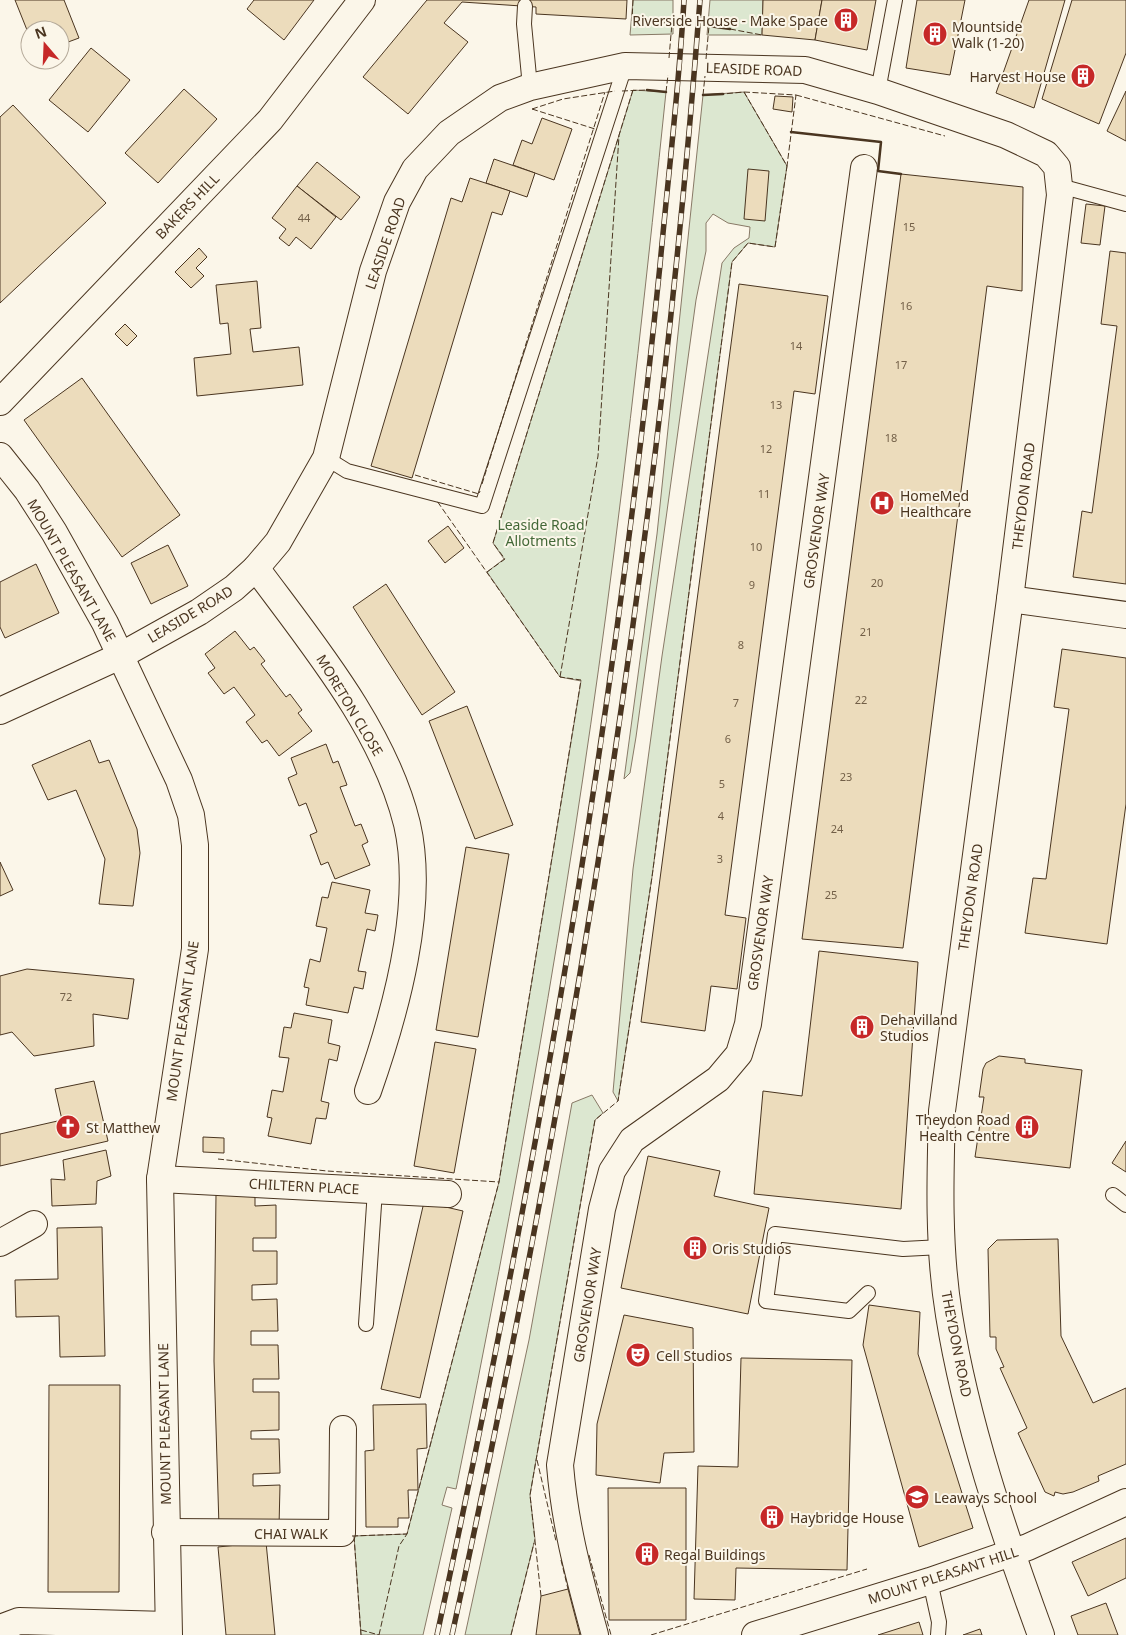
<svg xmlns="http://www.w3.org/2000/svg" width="1126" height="1635" viewBox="0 0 1126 1635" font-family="'Noto Sans',sans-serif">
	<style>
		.green { fill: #dce7d0; stroke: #887966 }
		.building { fill: #ecdcbc; stroke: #4a3520 }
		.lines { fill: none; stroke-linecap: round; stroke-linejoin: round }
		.service-casing { stroke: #4a3520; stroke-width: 16 }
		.minor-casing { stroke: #4a3520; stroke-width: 28 }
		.service { stroke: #fbf6e9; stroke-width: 14 }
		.minor { stroke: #fbf6e9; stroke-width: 26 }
		.rail-casing { stroke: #4a3520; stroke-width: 5.5 }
		.rail { stroke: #fbf6e9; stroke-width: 4; stroke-dasharray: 11; stroke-linecap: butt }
		.fence { stroke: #4a3520; stroke-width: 1; stroke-dasharray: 6 2.5; stroke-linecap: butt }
		.wall { stroke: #4a3520; stroke-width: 2.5 }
		.labels { text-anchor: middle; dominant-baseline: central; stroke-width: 4; stroke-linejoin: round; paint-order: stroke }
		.number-label { font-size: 11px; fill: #725f47 }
		.poi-label { font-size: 14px; fill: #4a3520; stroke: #fbf6e9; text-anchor: start }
		.street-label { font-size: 14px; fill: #4a3520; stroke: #fbf6e9 }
		.park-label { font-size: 14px; fill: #436837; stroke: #fbf6e9 }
	</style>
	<rect width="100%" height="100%" fill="#fbf6e9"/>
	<g class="green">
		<polygon points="633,0 673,0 673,34 630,35"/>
		<polygon points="710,0 763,0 762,35 707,35"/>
		<path d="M633 90 666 92C648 266 629 441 606 614 567 908 515 1199 456 1489L447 1487 442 1505 452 1508 423 1635H361L354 1536 407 1534 499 1182 581 681 560 677 487 572 504 559 493 543Z"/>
		<polygon points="744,92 787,166 775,247 748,243 732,262 652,877 618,1101 613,1092 633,869 662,656 722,263 734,248 749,238 750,227 728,223 713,214 706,223 706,251 696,300 636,737 630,773 624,779 657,534 703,95"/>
		<polygon points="592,1095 603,1113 595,1120 530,1495 535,1539 511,1635 465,1635 529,1340 572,1103"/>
	</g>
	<g class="building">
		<polygon points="15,0 64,0 79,38 60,45 60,30 39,30 38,26 27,30"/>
		<polygon points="254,0 314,0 284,40 247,9"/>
		<polygon points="427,0 627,0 626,19 536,14 536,7 462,2 444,23 468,42 408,114 363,77"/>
		<polygon points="763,0 822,0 815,40 762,35"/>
		<polygon points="822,0 876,0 867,50 815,40"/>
		<polygon points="917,0 965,0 950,75 906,68"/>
		<polygon points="1029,0 1065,0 1034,108 996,93"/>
		<polygon points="1072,0 1126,0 1126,53 1099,124 1042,99"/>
		<polygon points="91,48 130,80 88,132 49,100"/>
		<polygon points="184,89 217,119 158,183 125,153"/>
		<polygon points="1126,91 1126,141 1107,131"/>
		<polygon points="775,96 793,97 792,112 773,109"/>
		<polygon points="13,105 106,203 0,303 0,117"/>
		<polygon points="542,118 572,129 554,180 513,165 522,140 532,144"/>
		<polygon points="494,159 535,173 527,197 486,183"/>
		<polygon points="317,162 360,197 341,220 297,186"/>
		<polygon points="748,169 769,171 765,221 744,219"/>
		<polygon points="901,174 1023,187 1022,291 987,286 903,948 802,939"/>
		<polygon points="470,178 510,191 502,215 492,212 412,478 371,466 451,198 462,202"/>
		<polygon points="297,186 336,217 311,249 296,237 289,246 279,238 286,229 272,218"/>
		<polygon points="1086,204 1105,206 1100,245 1081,243"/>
		<polygon points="199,248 207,257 196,268 204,276 191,288 175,272"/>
		<polygon points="1110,251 1126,253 1126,584 1073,577 1082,511 1092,513 1117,326 1101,324"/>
		<polygon points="257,281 261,328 250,329 253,352 299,347 303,385 197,396 194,358 231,354 228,323 220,324 216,285"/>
		<polygon points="739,284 828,296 815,394 794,391 725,915 746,918 737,989 711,986 705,1031 641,1022"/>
		<polygon points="125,324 137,336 127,346 115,334"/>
		<polygon points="82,378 180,515 122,557 24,420"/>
		<polygon points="448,526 464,548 445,563 428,541"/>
		<polygon points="168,545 188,586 151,604 131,563"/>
		<polygon points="36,564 59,613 5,638 0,627 0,582"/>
		<polygon points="386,584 455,692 422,715 353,607"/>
		<polygon points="235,631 250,650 254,647 265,661 261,664 286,697 290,694 302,710 298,713 312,731 279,756 267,740 262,743 246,722 255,715 234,687 224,694 208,673 215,668 205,654"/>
		<polygon points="1062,649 1126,658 1126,804 1107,944 1025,933 1033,878 1046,879 1069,709 1054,707"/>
		<polygon points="467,706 513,825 475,839 429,721"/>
		<polygon points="90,740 99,763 109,760 137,829 140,853 133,906 99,904 105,859 76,790 48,800 32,765"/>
		<polygon points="326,744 333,763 338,761 347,785 340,787 355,826 361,824 368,842 362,845 370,865 335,879 328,862 321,865 310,835 317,832 306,803 299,806 288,778 297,774 291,758"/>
		<polygon points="466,847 509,854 478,1037 436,1030"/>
		<polygon points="0,862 13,890 0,896"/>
		<polygon points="332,882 370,890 365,913 378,915 375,931 367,929 358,971 366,972 363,989 354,987 348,1013 306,1005 309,988 304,987 310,959 320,962 327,928 316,926 322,897 328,898"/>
		<polygon points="819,951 918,962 901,1209 754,1194 763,1091 802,1096"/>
		<polygon points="27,969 134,979 128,1019 93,1014 94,1046 34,1056 12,1032 0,1035 0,976"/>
		<polygon points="294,1013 332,1020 328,1043 340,1046 337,1061 329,1059 321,1101 329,1103 326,1119 316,1118 311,1144 268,1136 272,1118 267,1117 272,1090 283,1092 289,1058 279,1057 284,1027 291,1028"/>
		<polygon points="435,1042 476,1049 454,1173 414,1166"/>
		<polygon points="999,1056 1025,1059 1025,1063 1082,1070 1070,1168 975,1157 984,1097 979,1097 983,1069 986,1063"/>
		<polygon points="94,1081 108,1141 0,1166 0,1134 62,1120 55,1089"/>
		<polygon points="203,1137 224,1138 224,1153 203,1152"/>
		<polygon points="1126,1141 1126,1172 1112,1163"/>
		<polygon points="106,1150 111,1176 97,1181 96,1204 52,1206 51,1179 65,1180 63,1160"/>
		<polygon points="648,1156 720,1171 714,1196 769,1208 748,1314 621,1288"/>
		<polygon points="216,1194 255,1196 255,1206 276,1205 276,1238 253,1238 253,1251 277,1251 277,1284 252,1285 252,1300 277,1299 278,1331 251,1331 251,1345 278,1345 279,1379 253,1379 253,1392 279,1392 279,1430 251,1431 251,1439 279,1439 280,1473 253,1474 253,1486 280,1485 279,1527 219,1527 214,1361"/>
		<polygon points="424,1202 463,1211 420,1398 381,1389"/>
		<polygon points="102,1227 105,1356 60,1357 59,1316 16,1317 15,1280 58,1279 57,1228"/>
		<polygon points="1058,1239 1061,1336 1093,1403 1126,1388 1126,1464 1098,1476 1099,1481 1073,1492 1063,1494 1055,1492 1054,1496 1045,1492 1018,1433 1027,1428 1000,1368 1004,1367 996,1349 996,1337 990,1337 988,1249 997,1240"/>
		<polygon points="869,1305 920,1312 918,1354 973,1528 919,1547 863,1345"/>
		<polygon points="624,1315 693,1328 694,1452 664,1453 660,1483 596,1475 597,1424"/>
		<polygon points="741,1358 852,1360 847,1570 736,1568 735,1600 694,1599 698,1466 738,1467"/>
		<polygon points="49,1385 120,1385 119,1592 48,1592"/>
		<polygon points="426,1404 427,1448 417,1449 418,1490 408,1490 409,1518 398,1518 398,1527 366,1527 365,1451 374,1450 373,1405"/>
		<polygon points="608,1488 686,1488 686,1620 609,1620"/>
		<polygon points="1126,1538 1126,1578 1088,1596 1072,1562"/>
		<polygon points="266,1542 275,1635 226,1635 218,1547"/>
		<polygon points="568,1589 580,1635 536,1635 541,1596"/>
		<polygon points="1106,1603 1118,1635 1078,1635 1071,1616"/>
		<polygon points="919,1622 923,1635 878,1635"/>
		<polygon points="980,1629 982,1635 963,1635"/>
	</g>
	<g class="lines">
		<defs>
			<g id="service">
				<polyline points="525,6 524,24 530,87"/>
				<polyline points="878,91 895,0"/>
				<polyline points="1060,186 1126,204"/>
				<polyline points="326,458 347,471 482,506 625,66"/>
				<polyline points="1113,1195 1126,1205"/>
				<polyline points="868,1293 849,1311 766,1301 775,1234 903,1249 942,1247"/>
				<polyline points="366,1324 375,1190"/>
				<polyline points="930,1581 939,1622 938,1635"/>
			</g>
			<g id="minor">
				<polyline points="0,402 270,120 362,0"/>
				<polyline points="0,456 27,490 54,532 105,623 179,780 191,815 195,845 195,949 160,1179 169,1635"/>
				<path d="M256 568C313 645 384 730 407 824 426 906 395 1014 368 1091"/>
				<polyline points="1010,599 1126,615"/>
				<path d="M0 711 120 656 199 612 234 588 256 568 278 542 326 458 373 271 397 202 415 169 449 133 500 98 530 87 625 66 805 70 878 91 1006 135 1046 154 1057 167 1060 195 1010 599 942 1111C940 1179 938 1248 949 1315 966 1422 1004 1534 1041 1635"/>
				<polyline points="160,1179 448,1194"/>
				<polyline points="0,1243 34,1224"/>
				<polyline points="165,1532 342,1533 343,1429"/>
				<polyline points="0,1628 19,1621 168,1625"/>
				<path d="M595 1635C579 1576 565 1527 560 1465L602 1209 612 1171 632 1140 718 1079 739 1054 748 1024 864 168"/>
				<polyline points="755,1635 930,1581 1028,1547 1126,1502"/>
			</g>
		</defs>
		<use href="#service" class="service-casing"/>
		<use href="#minor" class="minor-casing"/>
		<use href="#service" class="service"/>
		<use href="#minor" class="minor"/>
		<defs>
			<g id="rail">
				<path d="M437 1635C535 1182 614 726 660 265 668 177 679 88 684 0"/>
				<path d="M452 1635C570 1096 658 550 700 0"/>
			</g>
		</defs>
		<use href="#rail" class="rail-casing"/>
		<use href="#rail" class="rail"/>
		<g class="fence">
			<polyline points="633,0 632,21 652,22"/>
			<polyline points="730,29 762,35"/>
			<polyline points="669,58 672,23"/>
			<polyline points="706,59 709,26"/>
			<polyline points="622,91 647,90"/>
			<polyline points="666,92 668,75"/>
			<polyline points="744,92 796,95 787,166"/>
			<polyline points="703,95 705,76"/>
			<polyline points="796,95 945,136"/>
			<polyline points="532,109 563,99 615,91"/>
			<polyline points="532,109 595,129"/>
			<polyline points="415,475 479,494 480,491"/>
			<polyline points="482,484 605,92"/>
			<polyline points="487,572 505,559 493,543 633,90"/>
			<polyline points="560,677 598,456 619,136"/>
			<polyline points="218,1159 327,1171 499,1182"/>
			<polyline points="537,1460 556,1541"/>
			<polyline points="352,1536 407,1534"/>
			<polyline points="354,1536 361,1635"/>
			<polyline points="589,1555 611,1635"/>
			<polyline points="561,1560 568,1589"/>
			<polyline points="541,1596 530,1495 595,1120 618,1101 652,877 732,262 748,243 775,247 787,166 744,92 723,94"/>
			<polyline points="361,1630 379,1635"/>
			<polyline points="379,1635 399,1546 407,1534 499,1182 581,680 560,677 437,501"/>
			<polyline points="511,1635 534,1543"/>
			<polyline points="651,1635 867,1569"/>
		</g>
		<g class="wall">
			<polyline points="652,22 672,23"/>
			<polyline points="709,26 730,29"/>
			<polyline points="647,90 666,92"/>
			<polyline points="703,95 723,94"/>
			<polyline points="791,132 881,142 878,171 901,174"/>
		</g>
	</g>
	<defs>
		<symbol id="building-disc" viewBox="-11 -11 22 22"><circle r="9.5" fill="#c62828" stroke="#fbf6e9"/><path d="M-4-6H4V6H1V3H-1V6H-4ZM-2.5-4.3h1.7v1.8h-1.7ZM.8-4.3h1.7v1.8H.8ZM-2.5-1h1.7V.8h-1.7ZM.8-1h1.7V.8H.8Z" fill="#fff"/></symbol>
		<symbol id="hospital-disc" viewBox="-11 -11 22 22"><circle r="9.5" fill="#c62828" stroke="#fbf6e9"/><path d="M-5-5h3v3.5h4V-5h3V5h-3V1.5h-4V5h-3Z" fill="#fff"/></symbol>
		<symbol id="church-disc" viewBox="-11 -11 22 22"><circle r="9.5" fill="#c62828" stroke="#fbf6e9"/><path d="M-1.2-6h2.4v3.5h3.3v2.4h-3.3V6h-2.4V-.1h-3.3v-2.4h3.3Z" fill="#fff"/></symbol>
		<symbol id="theatre-disc" viewBox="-11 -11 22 22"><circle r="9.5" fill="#c62828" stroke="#fbf6e9"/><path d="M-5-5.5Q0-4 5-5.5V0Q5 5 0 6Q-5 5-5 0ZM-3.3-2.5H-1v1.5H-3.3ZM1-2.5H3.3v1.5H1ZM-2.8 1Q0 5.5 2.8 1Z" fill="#fff"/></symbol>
		<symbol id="school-disc" viewBox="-11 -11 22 22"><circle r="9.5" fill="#c62828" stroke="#fbf6e9"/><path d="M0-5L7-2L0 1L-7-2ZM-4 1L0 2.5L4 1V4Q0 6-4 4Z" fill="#fff"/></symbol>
	</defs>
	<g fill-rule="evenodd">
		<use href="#building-disc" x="832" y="6" width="28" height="28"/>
		<use href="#building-disc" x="921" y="20" width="28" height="28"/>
		<use href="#building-disc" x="1069" y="62" width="28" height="28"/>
		<use href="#hospital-disc" x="868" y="489" width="28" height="28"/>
		<use href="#building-disc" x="848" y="1013" width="28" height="28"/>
		<use href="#church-disc" x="54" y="1113" width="28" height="28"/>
		<use href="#building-disc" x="1013" y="1113" width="28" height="28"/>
		<use href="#building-disc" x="681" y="1234" width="28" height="28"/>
		<use href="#theatre-disc" x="624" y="1341" width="28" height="28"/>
		<use href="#school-disc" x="903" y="1483" width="28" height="28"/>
		<use href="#building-disc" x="758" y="1503" width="28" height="28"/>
		<use href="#building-disc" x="633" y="1540" width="28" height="28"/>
	</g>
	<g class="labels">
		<g class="number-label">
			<text x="304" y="217">44</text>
			<text x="909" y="226">15</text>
			<text x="906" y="305">16</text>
			<text x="796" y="345">14</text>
			<text x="901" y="364">17</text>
			<text x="776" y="404">13</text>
			<text x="891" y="437">18</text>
			<text x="766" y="448">12</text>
			<text x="764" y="493">11</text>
			<text x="756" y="546">10</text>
			<text x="877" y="582">20</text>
			<text x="752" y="584">9</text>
			<text x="866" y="631">21</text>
			<text x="741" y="644">8</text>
			<text x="861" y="699">22</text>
			<text x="736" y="702">7</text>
			<text x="728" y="738">6</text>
			<text x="846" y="776">23</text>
			<text x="722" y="783">5</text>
			<text x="721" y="815">4</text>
			<text x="837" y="828">24</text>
			<text x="720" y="858">3</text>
			<text x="831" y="894">25</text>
			<text x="66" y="996">72</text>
		</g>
		<g class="poi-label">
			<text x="828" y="20" text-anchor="end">Riverside House - Make Space</text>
			<text x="952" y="26">Mountside<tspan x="952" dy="16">Walk (1-20)</tspan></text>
			<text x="1066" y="76" text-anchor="end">Harvest House</text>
			<text x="900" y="495">HomeMed<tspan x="900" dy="16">Healthcare</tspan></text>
			<text x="880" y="1019">Dehavilland<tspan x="880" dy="16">Studios</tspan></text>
			<text x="1010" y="1119" text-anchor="end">Theydon Road<tspan x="1010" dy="16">Health Centre</tspan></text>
			<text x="86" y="1127">St Matthew</text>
			<text x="712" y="1248">Oris Studios</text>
			<text x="656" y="1355">Cell Studios</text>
			<text x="934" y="1497">Leaways School</text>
			<text x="790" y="1517">Haybridge House</text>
			<text x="664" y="1554">Regal Buildings</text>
		</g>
		<g class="street-label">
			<text transform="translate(754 69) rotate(2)">LEASIDE ROAD</text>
			<text transform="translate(187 206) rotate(-46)">BAKERS HILL</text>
			<text transform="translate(385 243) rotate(-71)">LEASIDE ROAD</text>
			<text transform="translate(1023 496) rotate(-83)">THEYDON ROAD</text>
			<text transform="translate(816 531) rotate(-82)">GROSVENOR WAY</text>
			<text transform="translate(72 570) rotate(60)">MOUNT PLEASANT LANE</text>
			<text transform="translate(190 614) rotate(-31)">LEASIDE ROAD</text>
			<text transform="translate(350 705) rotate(59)">MORETON CLOSE</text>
			<text transform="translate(970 897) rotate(-82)">THEYDON ROAD</text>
			<text transform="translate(760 933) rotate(-82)">GROSVENOR WAY</text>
			<text transform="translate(182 1021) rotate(-82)">MOUNT PLEASANT LANE</text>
			<text transform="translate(304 1186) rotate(3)">CHILTERN PLACE</text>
			<text transform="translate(587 1305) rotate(-81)">GROSVENOR WAY</text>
			<text transform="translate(957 1344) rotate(79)">THEYDON ROAD</text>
			<text transform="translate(164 1424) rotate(-91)">MOUNT PLEASANT LANE</text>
			<text x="291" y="1533">CHAI WALK</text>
			<text transform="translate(943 1575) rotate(-18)">MOUNT PLEASANT HILL</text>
		</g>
		<g class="park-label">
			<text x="541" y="524">Leaside Road<tspan x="541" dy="16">Allotments</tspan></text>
		</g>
	</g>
	<g transform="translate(45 45) rotate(341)"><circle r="24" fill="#fbf6e9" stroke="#b4a999"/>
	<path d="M0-4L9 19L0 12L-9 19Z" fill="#c62828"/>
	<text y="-8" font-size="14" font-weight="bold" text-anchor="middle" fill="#4a3520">N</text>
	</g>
</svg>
